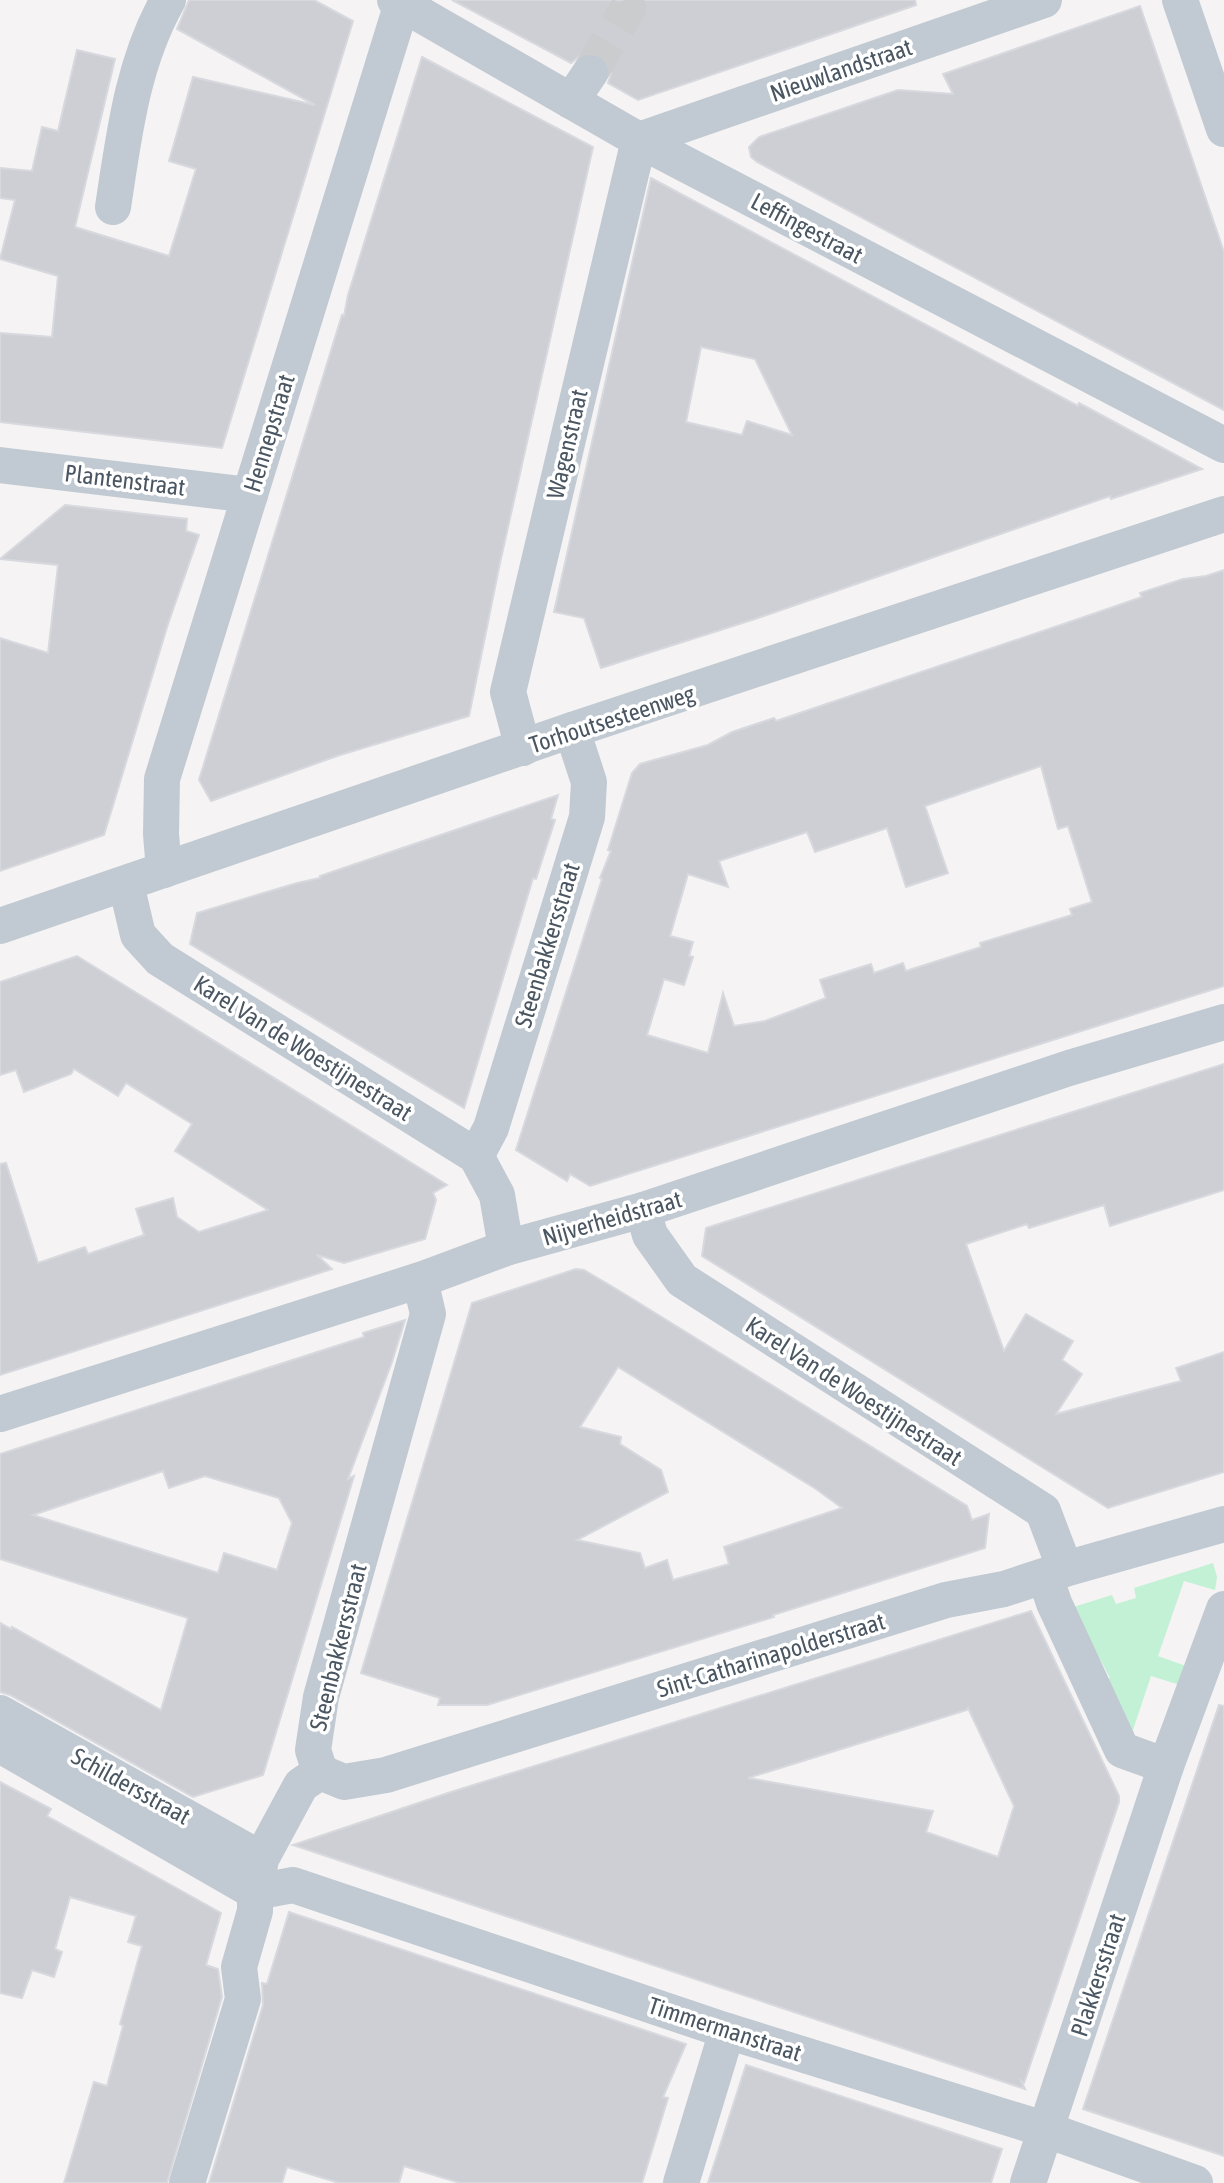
<svg xmlns="http://www.w3.org/2000/svg" width="1224" height="2183" viewBox="0 0 1224 2183" font-family="'Asap Condensed',sans-serif">
	<style>
		.green { fill: #c3f1d5 }
		.building { fill: #cdcfd5; stroke: #d7d9de; stroke-width: 2; fill-rule: evenodd }
		.lines { fill: none; stroke-linecap: round; stroke-linejoin: round }
		.minor-tunnel { stroke: #caccce; stroke-width: 36; stroke-dasharray: 36 18; stroke-linecap: butt }
		.minor { stroke: #c1cad2; stroke-width: 36 }
		.labels { text-anchor: middle; dominant-baseline: central; stroke-width: 7; stroke-linejoin: round; paint-order: stroke }
		.street-label { font-size: 24px; fill: #4a5661; stroke: #fff }
	</style>
	<rect width="100%" height="100%" fill="#f5f3f3"/>
	<polygon class="green" points="1213,1563 1217,1577 1215,1590 1184,1581 1158,1656 1186,1666 1180,1685 1151,1676 1130,1739 1101,1682 1110,1678 1100,1659 1092,1663 1067,1609 1112,1595 1116,1604 1136,1598 1134,1588"/>
	<g class="building">
		<polygon points="189,0 314,0 353,21 222,448 0,422 0,333 52,337 58,276 0,259 15,200 0,198 0,168 32,171 42,127 58,131 77,50 115,59 75,227 169,256 196,169 169,161 193,77 315,105 177,29"/>
		<polygon points="452,0 915,0 916,5 638,100 608,83 611,74 609,65 601,55 591,52 582,54 571,63"/>
		<polygon points="1140,6 1224,252 1224,410 757,162 751,157 749,147 759,137 898,90 953,94 943,74"/>
		<polygon points="422,57 593,147 500,563 469,716 340,755 211,801 199,780 342,315 344,316 348,295"/>
		<path d="M651 178 1078 406 1079 403 1202 469 1111 499 1110 496 755 619 601 668 584 618 554 612ZM701 347 755 359 792 435 747 421 742 435 686 422Z"/>
		<polygon points="65,505 187,519 186,531 199,535 168,624 104,835 0,871 0,638 48,653 58,565 0,559"/>
		<path d="M1224 570V986L590 1186 570 1174 567 1181 516 1150 602 879 600 878 611 851 608 850 632 773 640 764 708 745 732 732 774 718 776 721 1087 616 1142 597 1140 593 1183 579 1206 576ZM1041 766 1058 829 1068 826 1092 902 1070 909 1072 915 980 943 981 947 906 971 903 963 874 973 871 964 820 980 826 998 765 1021 734 1026 723 993 708 1053 647 1035 664 979 684 985 693 957 689 956 693 942 670 936 688 874 728 887 719 861 807 832 815 852 887 828 906 887 948 873 925 806Z"/>
		<polygon points="558,795 551,819 555,820 536,879 533,878 464,1108 190,944 197,913 297,883 320,878 320,876"/>
		<polygon points="77,956 447,1185 433,1193 436,1200 425,1239 344,1263 317,1255 332,1269 0,1375 0,1164 6,1163 38,1263 85,1247 88,1254 144,1235 136,1209 173,1198 177,1217 199,1232 268,1210 175,1151 192,1124 126,1083 118,1096 74,1069 71,1074 24,1092 16,1070 0,1075 0,982"/>
		<polygon points="1224,1064 1224,1190 1110,1226 1104,1205 1029,1228 1027,1224 966,1244 1004,1351 1026,1314 1073,1341 1062,1360 1082,1374 1056,1414 1181,1381 1176,1368 1224,1352 1224,1472 1108,1508 702,1256 706,1228"/>
		<path d="M576 1269 584 1270 618 1290 967 1506 972 1520 989 1514 985 1548 773 1615 774 1617 487 1705H438L440 1698 361 1673 472 1303ZM618 1367 816 1489 842 1508 724 1547 729 1564 673 1580 667 1560 645 1568 640 1553 577 1540 668 1492 661 1470 620 1444 621 1437 580 1427Z"/>
		<path d="M405 1320 392 1362 348 1479 354 1476 263 1775 193 1797 10 1695 0 1692V1623L11 1629 12 1627 161 1710 188 1618 0 1559V1454L364 1337 363 1333ZM163 1471 169 1488 205 1476 279 1498 292 1523 277 1570 224 1553 218 1573 33 1515Z"/>
		<path d="M1031 1611 1119 1796V1802L1024 2083 1021 2081 1025 2089 293 1845 451 1792ZM968 1708 1014 1806 998 1857 926 1832 933 1811 748 1778 967 1710Z"/>
		<polygon points="1219,1705 1224,1706 1224,2156 1083,2109"/>
		<polygon points="0,1782 51,1809 47,1816 221,1913 206,1965 218,1969 222,1997 167,2183 64,2183 94,2082 107,2086 123,2026 120,2024 142,1946 128,1942 136,1916 70,1897 55,1949 62,1952 54,1977 32,1970 22,1998 0,1993"/>
		<polygon points="289,1912 686,2044 663,2097 668,2098 642,2183 460,2183 404,2166 399,2183 339,2183 287,2167 282,2183 209,2183 263,2005 262,1983 267,1984"/>
		<polygon points="746,2065 1002,2149 991,2183 708,2183"/>
	</g>
	<g class="lines">
		<polyline class="minor-tunnel" points="590,73 628,8 625,0"/>
		<g class="minor">
			<polyline points="395,0 639,140 1224,445"/>
			<polyline points="1180,0 1224,129"/>
			<polyline points="571,101 590,73"/>
			<path d="M113 207C124 135 132 64 168 0"/>
			<polyline points="0,465 250,495"/>
			<polyline points="523,748 508,692 639,140 1044,0"/>
			<polyline points="164,870 161,834 162,779 403,0"/>
			<polyline points="126,884 138,935 160,959 476,1156 497,1195 506,1248"/>
			<polyline points="0,926 572,730 1224,514"/>
			<polyline points="476,1156 491,1128 587,817 589,782 572,730"/>
			<polyline points="643,1210 650,1235 682,1280 1043,1511 1065,1569"/>
			<polyline points="0,1414 420,1280 506,1248 643,1210 1069,1068 1224,1022"/>
			<polyline points="1045,1576 1054,1603 1122,1750 1166,1766"/>
			<polyline points="0,1713 261,1859"/>
			<polyline points="0,1745 255,1892"/>
			<polyline points="320,1772 344,1782 386,1775 946,1600 1004,1589 1065,1569 1224,1524"/>
			<polyline points="320,1772 313,1750 321,1697 428,1314 420,1280"/>
			<polyline points="255,1892 293,1885 727,2031 1047,2130 1195,2183"/>
			<polyline points="187,2183 243,1999 239,1967 255,1911 255,1892 261,1859 301,1785 320,1772"/>
			<polyline points="681,2183 727,2031"/>
			<polyline points="1028,2183 1166,1766 1224,1609"/>
		</g>
	</g>
	<g class="labels">
		<g class="street-label">
			<text transform="translate(841 70) rotate(-19)">Nieuwlandstraat</text>
			<text transform="translate(807 228) rotate(28)">Leffingestraat</text>
			<text transform="translate(269 433) rotate(-73)">Hennepstraat</text>
			<text transform="translate(567 444) rotate(-77)">Wagenstraat</text>
			<text transform="translate(125 480) rotate(7)">Plantenstraat</text>
			<text transform="translate(612 719) rotate(-18)">Torhoutsesteenweg</text>
			<text transform="translate(547 945) rotate(-73)">Steenbakkersstraat</text>
			<text transform="translate(303 1048) rotate(32)">Karel Van de Woestijnestraat</text>
			<text transform="translate(612 1218) rotate(-16)">Nijverheidstraat</text>
			<text transform="translate(854 1391) rotate(33)">Karel Van de Woestijnestraat</text>
			<text transform="translate(338 1647) rotate(-76)">Steenbakkersstraat</text>
			<text transform="translate(771 1655) rotate(-17)">Sint-Catharinapolderstraat</text>
			<text transform="translate(131 1786) rotate(29)">Schildersstraat</text>
			<text transform="translate(1098 1975) rotate(-72)">Plakkersstraat</text>
			<text transform="translate(725 2029) rotate(18)">Timmermanstraat</text>
		</g>
	</g>
</svg>
